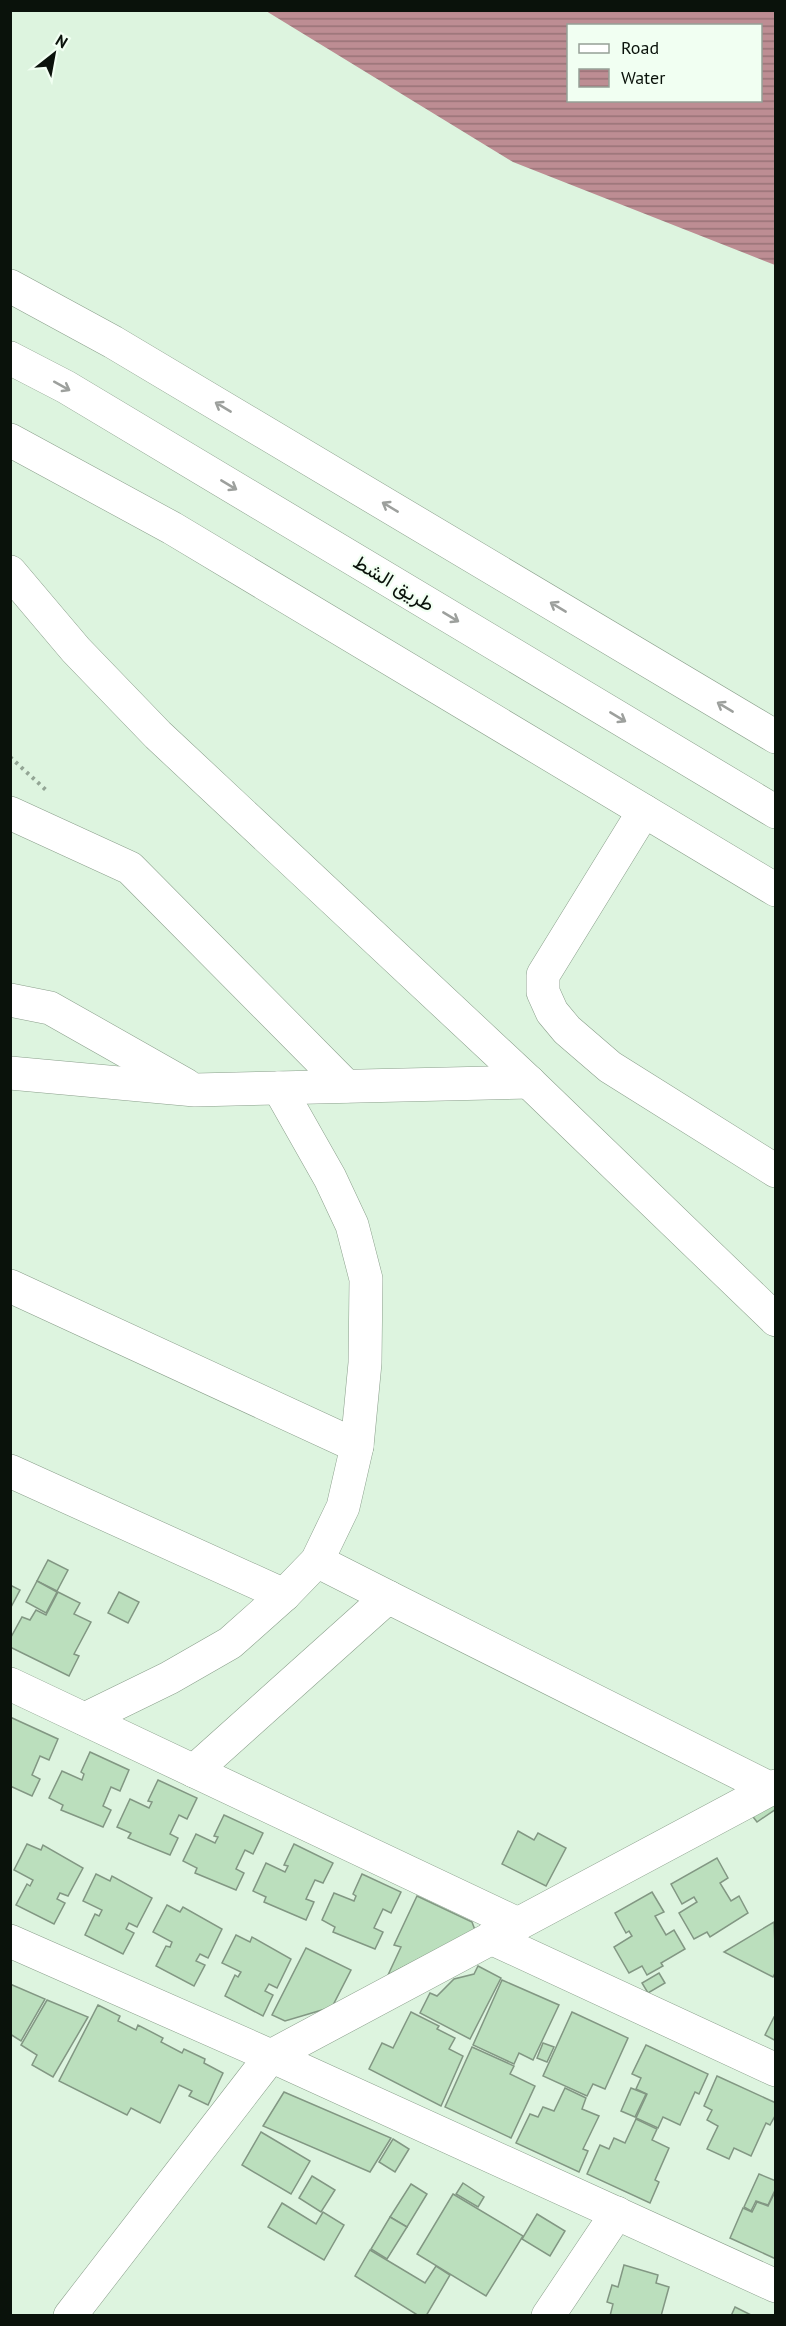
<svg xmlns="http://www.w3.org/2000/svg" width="786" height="2326" viewBox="0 0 786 2326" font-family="'PT Sans',Vazirmatn,sans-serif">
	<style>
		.water { fill: url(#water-rules); fill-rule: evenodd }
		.building { fill: #bbdfbd; stroke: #829783; stroke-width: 1.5 }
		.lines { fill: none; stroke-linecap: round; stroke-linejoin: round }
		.minor-casing { stroke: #8a9f8b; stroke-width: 34 }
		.major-casing { stroke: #8a9f8b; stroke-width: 34 }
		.path { stroke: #93a595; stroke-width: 4; stroke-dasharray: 3 4.5; stroke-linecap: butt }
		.minor { stroke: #fff; stroke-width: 33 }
		.major { stroke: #fff; stroke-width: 33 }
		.oneway { stroke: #9da09d }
		.labels { text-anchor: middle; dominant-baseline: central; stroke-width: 4.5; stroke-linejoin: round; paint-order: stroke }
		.street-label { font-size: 20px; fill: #0a120b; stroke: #f1fff2 }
	</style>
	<defs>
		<pattern id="water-rules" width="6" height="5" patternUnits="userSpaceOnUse" patternTransform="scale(1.5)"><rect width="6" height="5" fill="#bd8d93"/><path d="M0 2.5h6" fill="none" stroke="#987276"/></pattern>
	</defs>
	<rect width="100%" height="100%" fill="#ddf4df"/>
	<path class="water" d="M266 11H775V265L513 162ZM568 26H760V100H568Z"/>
	<g class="building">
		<polygon points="48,1560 68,1570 57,1591 37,1581"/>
		<polygon points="37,1581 57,1592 46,1613 26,1602"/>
		<polygon points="10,1585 20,1590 10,1609"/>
		<polygon points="58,1592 80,1603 74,1614 91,1622 74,1654 79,1656 69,1676 10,1647 10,1639 22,1617 30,1620 36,1610 46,1615"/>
		<polygon points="119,1592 139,1602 128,1623 108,1613"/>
		<polygon points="10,1717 58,1739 49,1760 40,1756 32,1775 40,1779 32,1796 10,1786"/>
		<polygon points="90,1752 129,1770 120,1791 111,1787 103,1806 111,1810 103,1827 61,1810 63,1805 49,1798 62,1771 82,1780 84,1774 81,1772"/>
		<polygon points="158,1780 197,1798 187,1819 179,1815 170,1834 178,1838 170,1855 128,1838 131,1833 117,1827 130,1799 149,1808 152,1802 148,1801"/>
		<polygon points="776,1803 776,1809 757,1822 747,1809"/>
		<polygon points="224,1815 263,1833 253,1854 245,1850 236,1869 244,1873 236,1890 195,1873 197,1868 183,1861 196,1834 215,1843 218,1837 214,1836"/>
		<polygon points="518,1831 534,1840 538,1833 566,1848 546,1886 502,1864"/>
		<polygon points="27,1844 41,1850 43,1845 83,1868 68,1896 60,1893 57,1899 65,1903 54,1924 16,1905 27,1884 30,1886 33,1880 14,1870"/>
		<polygon points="294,1844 333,1863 323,1883 315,1880 306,1899 314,1902 306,1920 264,1902 266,1897 253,1891 266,1863 285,1872 288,1866 284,1865"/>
		<polygon points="717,1858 728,1878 720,1883 731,1901 739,1896 748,1913 710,1937 707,1932 694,1939 679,1913 697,1902 694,1897 682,1904 671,1884"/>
		<polygon points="96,1874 110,1881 112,1876 152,1898 137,1927 129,1923 126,1929 134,1933 123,1954 85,1935 95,1914 99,1916 102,1910 83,1901"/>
		<polygon points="362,1874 401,1892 391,1913 383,1909 374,1928 383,1932 375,1949 333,1932 335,1927 322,1920 334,1893 354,1901 356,1896 353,1894"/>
		<polygon points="652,1892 664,1912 655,1916 666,1935 674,1930 685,1949 661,1963 663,1966 647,1975 642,1966 629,1973 614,1947 632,1936 629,1931 626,1933 615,1913"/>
		<polygon points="417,1896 472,1922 475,1930 388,1975 401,1947 394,1945"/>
		<polygon points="167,1905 180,1912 183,1907 222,1929 208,1958 200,1954 196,1961 205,1965 194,1986 156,1966 166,1946 170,1947 172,1942 153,1932"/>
		<polygon points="774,1922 776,1971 773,1977 724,1952"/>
		<polygon points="236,1935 250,1942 252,1937 291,1959 277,1988 269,1984 265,1991 273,1995 263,2016 225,1996 235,1975 238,1977 241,1972 222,1963"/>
		<polygon points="306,1948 351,1970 332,2007 285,2021 272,2015"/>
		<polygon points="478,1966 501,1978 470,2039 420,2013 430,1993 437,1996 454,1979 474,1974"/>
		<polygon points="659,1973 665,1983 648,1993 642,1983"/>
		<polygon points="502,1980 559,2005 533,2060 519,2053 514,2064 473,2045"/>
		<polygon points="10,1984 45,1999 21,2041 10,2034"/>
		<polygon points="47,2000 88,2017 53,2077 32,2065 37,2055 21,2045"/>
		<polygon points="98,2005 120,2016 118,2021 136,2030 138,2025 163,2038 161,2042 182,2053 184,2049 205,2059 204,2063 223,2073 208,2105 189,2096 192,2091 179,2085 160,2123 131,2108 127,2115 59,2081"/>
		<polygon points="411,2012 439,2026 437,2029 455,2038 449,2049 463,2056 441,2106 369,2069 382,2043 393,2048"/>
		<polygon points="572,2012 628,2038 605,2089 593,2084 587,2096 543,2076"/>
		<polygon points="774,2017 776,2018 776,2041 765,2035"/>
		<polygon points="543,2043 554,2047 547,2062 537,2058"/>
		<polygon points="646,2045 708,2074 699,2094 695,2092 680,2125 663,2117 658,2128 636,2118 647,2094 636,2089 641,2078 632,2074"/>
		<polygon points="472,2047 514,2066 510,2074 535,2086 511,2138 445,2107"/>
		<polygon points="717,2076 776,2103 776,2114 770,2125 766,2123 751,2156 734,2148 729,2159 707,2149 718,2126 707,2120 712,2110 704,2106"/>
		<polygon points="565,2088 586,2098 582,2109 599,2116 583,2149 588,2151 579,2172 516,2143 530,2114 538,2117 543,2107 554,2111"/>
		<polygon points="631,2088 646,2094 635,2117 621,2111"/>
		<polygon points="284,2092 391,2138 370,2172 263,2126"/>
		<polygon points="636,2119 657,2129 652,2140 669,2148 655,2180 659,2182 650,2203 587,2174 600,2145 609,2149 614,2138 625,2143"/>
		<polygon points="261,2132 310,2161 291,2194 242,2165"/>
		<polygon points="393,2139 409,2149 395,2172 379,2162"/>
		<polygon points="759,2174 776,2181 776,2188 768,2205 756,2201 751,2211 744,2207"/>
		<polygon points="312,2176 335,2190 321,2212 299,2198"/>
		<polygon points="463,2183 484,2197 478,2207 456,2194"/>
		<polygon points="411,2184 427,2194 407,2227 390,2217"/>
		<polygon points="776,2190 776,2259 730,2238 743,2208 752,2212 757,2202 768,2206"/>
		<polygon points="453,2194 523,2236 486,2296 417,2254"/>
		<polygon points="282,2203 316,2224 323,2212 344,2225 324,2260 268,2227"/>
		<polygon points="537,2214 565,2231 550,2256 522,2239"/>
		<polygon points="390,2217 407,2227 387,2259 371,2249"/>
		<polygon points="370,2250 425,2283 436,2266 450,2275 426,2316 419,2316 355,2276"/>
		<polygon points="624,2265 658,2275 656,2283 669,2287 661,2316 610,2316 613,2304 607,2302 612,2285 618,2287"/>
		<polygon points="735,2307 753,2316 731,2316"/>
	</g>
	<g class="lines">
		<defs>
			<g id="minor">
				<polyline points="10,440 172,528 776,890"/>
				<polyline points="10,572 76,650 158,735 529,1082 776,1320"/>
				<polyline points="644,811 543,975 543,992 552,1012 567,1030 610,1067 776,1171"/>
				<polyline points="10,813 130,868 346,1086"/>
				<polyline points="10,1000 50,1008 186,1085"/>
				<polyline points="10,1073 195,1090 529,1082"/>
				<polyline points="10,1286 357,1446"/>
				<polyline points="10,1471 284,1595"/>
				<polyline points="317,1561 388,1597"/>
				<polyline points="10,1684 518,1924"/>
				<polyline points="85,1719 169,1678 230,1643 284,1595 317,1561 343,1507 357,1446 365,1363 366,1279 352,1225 330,1178 279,1088"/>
				<polyline points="194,1771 388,1597 771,1789"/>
				<polyline points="491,1938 776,2070"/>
				<polyline points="10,1941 271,2056 776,2286"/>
				<polyline points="70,2316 271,2056 776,1786"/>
				<polyline points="548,2316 617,2213"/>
			</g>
			<g id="major">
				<polyline points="10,286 113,342 776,737"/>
				<polyline points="10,358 66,387 776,812"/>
			</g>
		</defs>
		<use href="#minor" class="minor-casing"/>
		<use href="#major" class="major-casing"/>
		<polyline class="path" points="10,757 46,790"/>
		<use href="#minor" class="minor"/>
		<use href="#major" class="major"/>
	</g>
	<defs><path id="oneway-shaft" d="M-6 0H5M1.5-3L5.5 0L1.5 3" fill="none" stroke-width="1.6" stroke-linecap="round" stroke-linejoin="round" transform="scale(1.5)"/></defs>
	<g class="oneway">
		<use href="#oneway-shaft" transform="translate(62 386) rotate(29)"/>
		<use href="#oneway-shaft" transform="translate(223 407) rotate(-149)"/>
		<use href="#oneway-shaft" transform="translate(229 485) rotate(31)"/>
		<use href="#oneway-shaft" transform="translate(390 507) rotate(-149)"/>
		<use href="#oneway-shaft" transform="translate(558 607) rotate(-149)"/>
		<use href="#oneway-shaft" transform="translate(451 617) rotate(31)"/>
		<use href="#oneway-shaft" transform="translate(725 707) rotate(-149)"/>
		<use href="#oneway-shaft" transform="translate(618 717) rotate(31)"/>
	</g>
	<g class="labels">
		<g class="street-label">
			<text transform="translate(394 583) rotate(31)">طريق الشط</text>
		</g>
	</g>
	<rect width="786" height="2326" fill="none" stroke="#0a120b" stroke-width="24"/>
	<rect x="567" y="24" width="195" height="78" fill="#f1fff2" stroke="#95a096" stroke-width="1.5"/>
	<rect x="579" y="44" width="30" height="9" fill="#ffffff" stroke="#95a096" stroke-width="1.5"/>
	<text x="621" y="54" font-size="18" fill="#0a120b">Road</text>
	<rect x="579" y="69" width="30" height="18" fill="url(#water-rules)" stroke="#95a096" stroke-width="1.5"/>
	<text x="621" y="84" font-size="18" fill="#0a120b">Water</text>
	<g transform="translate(54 54) rotate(31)" stroke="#f1fff2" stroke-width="4.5" paint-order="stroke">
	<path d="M0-4.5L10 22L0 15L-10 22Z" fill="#0a120b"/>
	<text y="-9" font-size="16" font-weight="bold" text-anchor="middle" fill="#0a120b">N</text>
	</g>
</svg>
